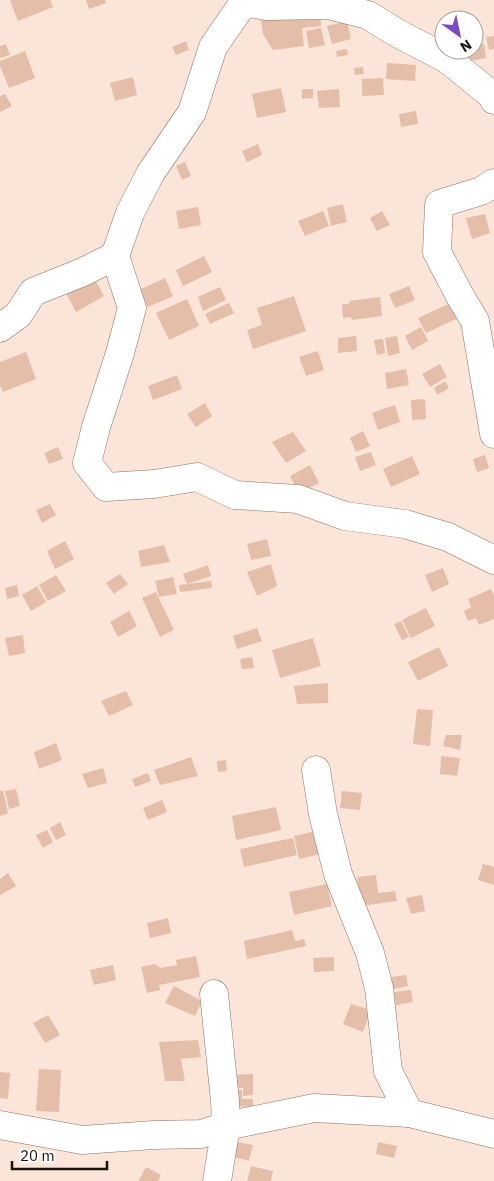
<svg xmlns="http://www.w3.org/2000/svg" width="494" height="1181" viewBox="0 0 494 1181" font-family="'IBM Plex Sans',sans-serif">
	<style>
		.building { fill: #e4bea8 }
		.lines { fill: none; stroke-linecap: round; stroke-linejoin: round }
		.minor-casing { stroke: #8b7264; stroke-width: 29 }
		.minor { stroke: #fff; stroke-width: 28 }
	</style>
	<rect width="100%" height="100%" fill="#fbe5d8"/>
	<g class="building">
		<polygon points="12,0 50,0 53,7 18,21 10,1"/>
		<polygon points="86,0 105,0 106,3 89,9"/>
		<polygon points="320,11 321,26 302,28 304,46 273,50 263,34 260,15"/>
		<polygon points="347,21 351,39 332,44 327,26"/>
		<polygon points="321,28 325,45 309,48 306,31"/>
		<polygon points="494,36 494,49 489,50 486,37"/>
		<polygon points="186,41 189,50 176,55 172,47"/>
		<polygon points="6,44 10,55 0,58 0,46"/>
		<polygon points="484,44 486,58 465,62 463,50 474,50 474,45"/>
		<polygon points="347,49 348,55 337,57 336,51"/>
		<polygon points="25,51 35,78 9,88 0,66 0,61"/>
		<polygon points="387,63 416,65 415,81 386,79"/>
		<polygon points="363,67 364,74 355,75 354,68"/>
		<polygon points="133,77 137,95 115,101 110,83"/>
		<polygon points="383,78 384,95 362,96 362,79"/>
		<polygon points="281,88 286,112 257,118 252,94"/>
		<polygon points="302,89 313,89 313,98 302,99"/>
		<polygon points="339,89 340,107 319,108 317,91"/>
		<polygon points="5,94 12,106 0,112 0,96"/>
		<polygon points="416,111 418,124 401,127 399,114"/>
		<polygon points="258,144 262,155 247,162 242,151"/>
		<polygon points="185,162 191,176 182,180 176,166"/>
		<polygon points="343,204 347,222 331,226 327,208"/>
		<polygon points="198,207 201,225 179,229 176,211"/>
		<polygon points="323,211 329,226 305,236 298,221"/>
		<polygon points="382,211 390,225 377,231 370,218"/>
		<polygon points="485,214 490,233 472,239 466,218"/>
		<polygon points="204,256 212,272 183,286 176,270"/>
		<polygon points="93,276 104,296 76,312 65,291"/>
		<polygon points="165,278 173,296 148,307 139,290"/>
		<polygon points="409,286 415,300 395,308 389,294"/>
		<polygon points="220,287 226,300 203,311 198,297"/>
		<polygon points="294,296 306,331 253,349 247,330 262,325 257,308"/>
		<polygon points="380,297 382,316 352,320 351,317 343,318 342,304 349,304 349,301"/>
		<polygon points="187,299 199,326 169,340 156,313"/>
		<polygon points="459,299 467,314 426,333 418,318"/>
		<polygon points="229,303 234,313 210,324 205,314"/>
		<polygon points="421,327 428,341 412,350 405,336"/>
		<polygon points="356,336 357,351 338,353 338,338"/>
		<polygon points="397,336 400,353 388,356 385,338"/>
		<polygon points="383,339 385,353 377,355 374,340"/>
		<polygon points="318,351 324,370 306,376 299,357"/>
		<polygon points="26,352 36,379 3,392 0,385 0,362"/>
		<polygon points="440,364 447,377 430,387 422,374"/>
		<polygon points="406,369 409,385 387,389 385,373"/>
		<polygon points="177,375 182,389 153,400 148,386"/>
		<polygon points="445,381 449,388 437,395 434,388"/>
		<polygon points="425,399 426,419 412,420 411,400"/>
		<polygon points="205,403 212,416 196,427 187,414"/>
		<polygon points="395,405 400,422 378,430 372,413"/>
		<polygon points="363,431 370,446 356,452 350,438"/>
		<polygon points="293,432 306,451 286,463 272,442"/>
		<polygon points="58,447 63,459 49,464 44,453"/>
		<polygon points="371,452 376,465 360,471 355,457"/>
		<polygon points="485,455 489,468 477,472 473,459"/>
		<polygon points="412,456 420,474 391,487 383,469"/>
		<polygon points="310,465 319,483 299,493 290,476"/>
		<polygon points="50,504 56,515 42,523 36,510"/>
		<polygon points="267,539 271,556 251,560 247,544"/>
		<polygon points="65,541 74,559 55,569 47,551"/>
		<polygon points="164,545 170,562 141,567 138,551"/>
		<polygon points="271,564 277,586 257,596 247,572"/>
		<polygon points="208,565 211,576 187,584 211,581 212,588 180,592 179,585 187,584 183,574"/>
		<polygon points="443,568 449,584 432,592 425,575"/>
		<polygon points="120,574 128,584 114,594 106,583"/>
		<polygon points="56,575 66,591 48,601 39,585"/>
		<polygon points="173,577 177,594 159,597 155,581"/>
		<polygon points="17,585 19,596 7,599 5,588"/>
		<polygon points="37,586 46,602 31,611 22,595"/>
		<polygon points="491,589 494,596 494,619 479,625 476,618 468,621 464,611 471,607 468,599"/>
		<polygon points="156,592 174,630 160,637 142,598"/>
		<polygon points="426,608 435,626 411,638 402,620"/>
		<polygon points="129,611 137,626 118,637 110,622"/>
		<polygon points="401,621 409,637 402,640 394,624"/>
		<polygon points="257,628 262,641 237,649 233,636"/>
		<polygon points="23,635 25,653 9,656 5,638"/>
		<polygon points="313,638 321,666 280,678 272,650"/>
		<polygon points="439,647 448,666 418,681 408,662"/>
		<polygon points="252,657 254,668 242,669 240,659"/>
		<polygon points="328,683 328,703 297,704 294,686"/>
		<polygon points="126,691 133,705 109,716 101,701"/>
		<polygon points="417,709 433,710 430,746 413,744"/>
		<polygon points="446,735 462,735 460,750 443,746"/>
		<polygon points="56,743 62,760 39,769 34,752"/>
		<polygon points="441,756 460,758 457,776 440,774"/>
		<polygon points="191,757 198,776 160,785 154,770"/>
		<polygon points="226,760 227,771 218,772 217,761"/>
		<polygon points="103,768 107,783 88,788 82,774"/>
		<polygon points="148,773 151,781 135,787 132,779"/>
		<polygon points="16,789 20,806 9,809 5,791"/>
		<polygon points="3,790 8,813 0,816 0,791"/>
		<polygon points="342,791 362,793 360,810 340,808"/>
		<polygon points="162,800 167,812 148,820 143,808"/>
		<polygon points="276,807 281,830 236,840 232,816"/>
		<polygon points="60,822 66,835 56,840 50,828"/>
		<polygon points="47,830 53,842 43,848 36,835"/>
		<polygon points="316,831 321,854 299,859 294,836"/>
		<polygon points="293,838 297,855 244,867 240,849"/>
		<polygon points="483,864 494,867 494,885 478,880"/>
		<polygon points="8,873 16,886 0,895 0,879"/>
		<polygon points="376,875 378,893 395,891 397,901 361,906 357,877"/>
		<polygon points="327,884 332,906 294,915 289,892"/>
		<polygon points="422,895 425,911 411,914 406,898"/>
		<polygon points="168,918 171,933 150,938 147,923"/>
		<polygon points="292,930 295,941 304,939 306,946 247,959 244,941"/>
		<polygon points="196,956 200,977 159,985 160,990 147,993 141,967 155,964 161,968 177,965 176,960"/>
		<polygon points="334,957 334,971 314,972 313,958"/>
		<polygon points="113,965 116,980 94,985 90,970"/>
		<polygon points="406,975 408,986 393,989 391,977"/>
		<polygon points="174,986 202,1001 195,1016 165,1003"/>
		<polygon points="411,990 413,1002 396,1005 394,992"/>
		<polygon points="351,1004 371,1010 363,1032 343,1024"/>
		<polygon points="48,1015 60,1035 45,1043 33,1023"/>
		<polygon points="198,1040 201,1057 181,1059 185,1081 165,1081 159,1042"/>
		<polygon points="39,1069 61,1070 59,1112 36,1111"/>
		<polygon points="0,1072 10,1073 8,1099 0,1098"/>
		<polygon points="253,1074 253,1095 243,1096 243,1088 232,1088 231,1075"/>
		<polygon points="231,1090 242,1090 242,1099 253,1099 253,1106 232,1107"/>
		<polygon points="237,1142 253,1145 249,1161 231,1156"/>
		<polygon points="378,1142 397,1146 394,1158 376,1154"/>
		<polygon points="251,1166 273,1171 271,1181 247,1181"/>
		<polygon points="146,1167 161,1175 158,1181 141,1181 139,1180"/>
	</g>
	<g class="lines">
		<defs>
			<g id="minor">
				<polyline points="243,0 244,2 266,6 328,5 368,15 397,33 447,59 493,96 494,100"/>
				<polyline points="244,2 213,47 192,112 150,174 130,213 115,256 132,308 120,353 96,427 87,463 106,487 154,484 197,477 235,495 298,499 345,516 405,524 448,537 494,560"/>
				<polyline points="494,183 481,191 439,204 437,252 460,296 475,321 494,434"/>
				<polyline points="0,328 18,315 33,292 83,272 115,256"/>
				<polyline points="316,770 323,814 338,874 370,953 379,988 388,1071 409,1113"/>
				<polyline points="214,994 225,1101 226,1126 217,1181"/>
				<polyline points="0,1125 82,1140 154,1135 201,1134 226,1126 314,1108 409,1113 494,1134"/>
			</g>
		</defs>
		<use href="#minor" class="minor-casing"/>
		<use href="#minor" class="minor"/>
	</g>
	<g transform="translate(459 35) rotate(147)"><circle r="24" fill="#ffffff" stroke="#a3a09d"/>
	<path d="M0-4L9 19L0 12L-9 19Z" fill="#7b49c1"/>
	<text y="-8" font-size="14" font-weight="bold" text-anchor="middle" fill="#1a110b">N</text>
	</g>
	<path d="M12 1161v8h95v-8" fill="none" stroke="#1a110b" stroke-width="2.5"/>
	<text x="20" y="1161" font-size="15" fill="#1a110b" stroke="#ffffff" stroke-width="4" paint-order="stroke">20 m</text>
</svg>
